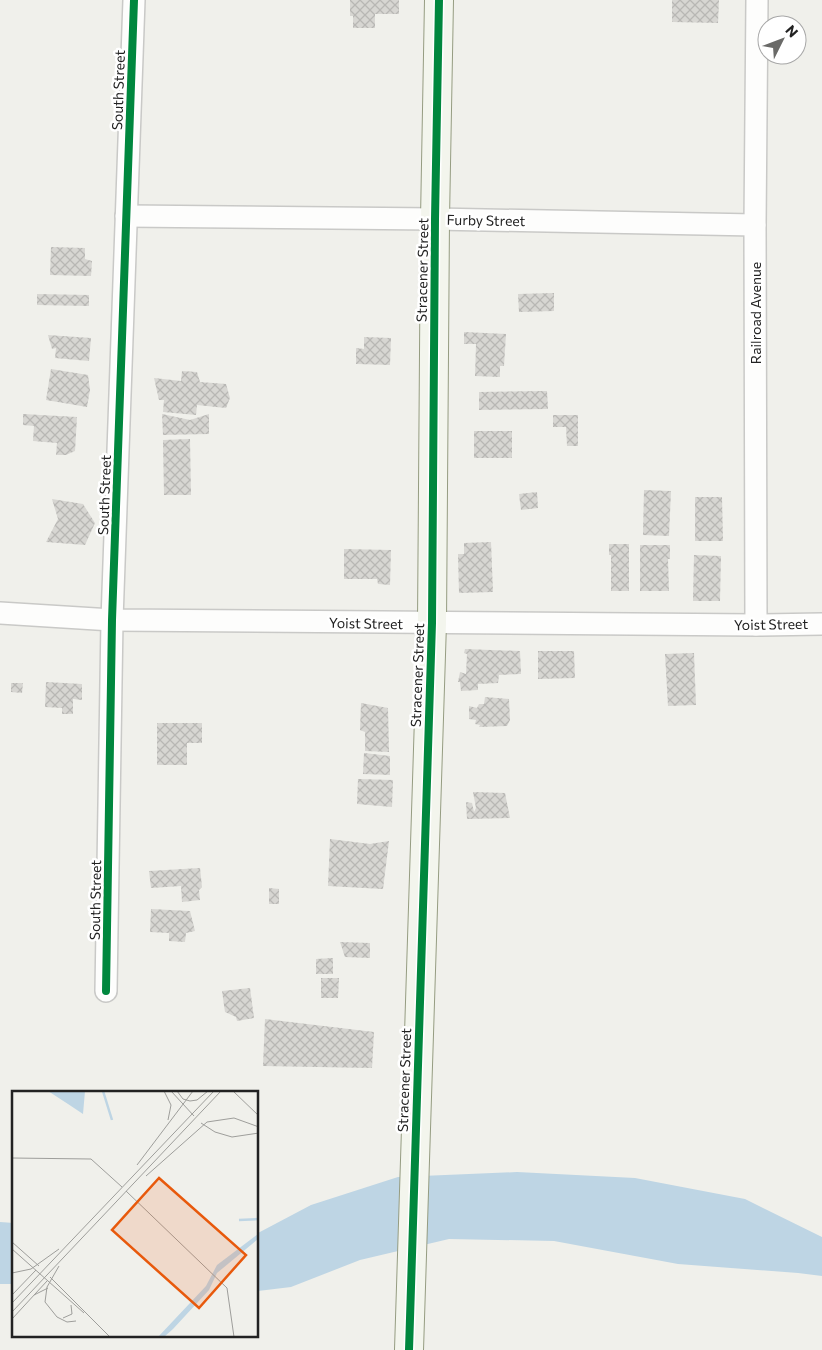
<svg xmlns="http://www.w3.org/2000/svg" width="822" height="1350" viewBox="0 0 822 1350" font-family="Commissioner,sans-serif">
	<style>
		.water { fill: #bed5e4 }
		.building { fill: url(#building-cross-hatch) }
		.lines { fill: none; stroke-linecap: round; stroke-linejoin: round }
		.street-casing { stroke: #c9c9c7; stroke-width: 24 }
		.secondary-casing { stroke: #959c81; stroke-width: 30 }
		.street { stroke: #fdfdfc; stroke-width: 21 }
		.secondary { stroke: #f3f5ed; stroke-width: 28 }
		.cycleway-casing { stroke: #fff; stroke-width: 11 }
		.cycleway { stroke: #00873e; stroke-width: 8 }
		.labels { text-anchor: middle; dominant-baseline: central; stroke-width: 5; stroke-linejoin: round; paint-order: stroke }
		.street-label { font-size: 14px; fill: #222; stroke: #fff }
		.inset-river { fill: none; stroke: #bed5e4; stroke-width: 2.5 }
		.inset-road { fill: none; stroke: #9e9e9b; stroke-width: 1 }
		.view { fill: #e8590c; fill-opacity: 0.15; stroke: #e8590c; stroke-width: 2.5 }
		.inset-edge { fill: none; stroke: #222; stroke-width: 2.5 }
	</style>
	<defs>
		<pattern id="building-cross-hatch" width="8" height="8" patternUnits="userSpaceOnUse" patternTransform="scale(1.25)"><rect width="8" height="8" fill="#d7d6d2"/><path d="M0 0l8 8M0 8l8-8" fill="none" stroke="#b8b7b4"/></pattern>
	</defs>
	<rect width="100%" height="100%" fill="#f0f0eb"/>
	<g class="water">
		<polygon points="517,1172 635,1178 745,1199 822,1237 822,1276 798,1273 678,1264 554,1241 449,1239 360,1260 291,1287 258,1291 258,1233 311,1205 398,1177"/>
		<polygon points="0,1222 14,1223 14,1284 0,1284"/>
	</g>
	<g class="building">
		<polygon points="350,0 399,0 399,14 375,14 375,28 353,28 353,16 350,16"/>
		<polygon points="672,0 719,0 718,23 672,22"/>
		<polygon points="51,247 85,248 85,259 92,261 91,276 50,275"/>
		<polygon points="554,293 554,311 519,312 518,294"/>
		<polygon points="37,294 89,295 89,306 37,305"/>
		<polygon points="464,332 506,334 504,366 500,366 500,377 475,376 476,344 464,344"/>
		<polygon points="48,335 91,338 89,361 55,358 56,348 52,349"/>
		<polygon points="364,337 391,338 390,365 356,364 356,348 364,349"/>
		<polygon points="51,369 88,375 90,390 87,407 46,400"/>
		<polygon points="182,371 197,372 200,382 226,384 230,398 226,408 197,405 196,415 163,412 164,400 159,400 154,378 181,381"/>
		<polygon points="547,391 548,409 479,410 479,392"/>
		<polygon points="23,414 77,417 75,451 66,455 56,455 57,443 33,441 34,426 23,425"/>
		<polygon points="162,414 190,420 209,414 209,434 163,435"/>
		<polygon points="553,415 578,415 578,446 567,446 566,427 553,427"/>
		<rect x="474" y="431" width="38" height="27"/>
		<polygon points="190,439 191,495 164,495 163,440"/>
		<polygon points="644,490 671,491 669,536 643,535"/>
		<polygon points="537,492 538,508 521,510 519,494"/>
		<polygon points="695,497 722,497 723,541 695,541"/>
		<polygon points="52,499 83,504 95,523 85,545 46,542 58,519"/>
		<polygon points="491,542 493,592 459,593 458,554 464,554 464,543"/>
		<polygon points="609,544 629,544 629,591 611,591 611,555 609,555"/>
		<polygon points="640,545 670,545 670,559 668,559 669,591 640,591"/>
		<polygon points="344,549 391,550 390,585 378,584 377,579 344,579"/>
		<polygon points="694,555 721,556 720,601 693,601"/>
		<polygon points="465,649 520,651 521,674 499,675 498,683 478,684 478,690 461,691 460,682 458,682 460,672 466,674 467,654 464,653"/>
		<polygon points="538,651 574,651 575,678 538,679"/>
		<polygon points="694,653 696,705 668,706 665,654"/>
		<polygon points="46,682 82,684 82,700 73,699 73,714 62,714 62,708 45,707"/>
		<polygon points="11,683 23,683 22,693 11,692"/>
		<polygon points="485,697 509,699 510,720 507,726 479,727 480,725 475,724 476,720 469,719 469,706 477,708 479,704 484,704"/>
		<polygon points="361,703 388,708 389,752 365,751 365,732 360,730"/>
		<polygon points="157,723 202,723 202,743 187,743 187,765 157,765"/>
		<polygon points="364,753 390,756 390,775 363,774"/>
		<polygon points="358,779 393,780 392,807 357,804"/>
		<polygon points="473,792 505,793 510,818 467,819 466,802 472,803 474,812 476,808"/>
		<polygon points="330,839 370,844 389,841 383,889 328,886"/>
		<polygon points="200,868 202,887 199,890 200,900 182,902 181,886 151,888 149,871"/>
		<polygon points="269,888 279,889 279,904 269,904"/>
		<polygon points="151,909 190,911 195,931 186,933 185,942 169,941 169,933 150,932"/>
		<polygon points="340,942 370,943 370,958 345,957"/>
		<polygon points="333,958 333,974 316,974 316,959"/>
		<polygon points="321,978 339,978 338,998 321,998"/>
		<polygon points="250,988 254,1018 237,1021 236,1017 225,1012 222,991"/>
		<polygon points="265,1019 374,1032 372,1068 263,1066"/>
	</g>
	<g class="lines">
		<defs>
			<g id="street">
				<polyline points="126,216 435,219 755,225"/>
				<polyline points="0,613 112,620 756,625 822,624"/>
				<polyline points="756,625 755,225 757,0"/>
				<polyline points="106,991 112,620 134,0"/>
			</g>
			<polyline id="secondary" points="409,1350 432,623 435,219 439,0"/>
		</defs>
		<use href="#street" class="street-casing"/>
		<use href="#secondary" class="secondary-casing"/>
		<use href="#street" class="street"/>
		<use href="#secondary" class="secondary"/>
		<defs>
			<g id="cycleway">
				<polyline points="106,991 112,620 134,0"/>
				<polyline points="409,1350 432,623 435,219 439,0"/>
			</g>
		</defs>
		<use href="#cycleway" class="cycleway-casing"/>
		<use href="#cycleway" class="cycleway"/>
	</g>
	<g class="labels">
		<g class="street-label">
			<text transform="translate(118 90) rotate(-88)">South Street</text>
			<text transform="translate(486 220) rotate(1)">Furby Street</text>
			<text transform="translate(422 270) rotate(-89)">Stracener Street</text>
			<text transform="translate(755 313) rotate(-90)">Railroad Avenue</text>
			<text transform="translate(104 495) rotate(-88)">South Street</text>
			<text transform="translate(366 623) rotate(1)">Yoist Street</text>
			<text transform="translate(771 624) rotate(-1)">Yoist Street</text>
			<text transform="translate(417 675) rotate(-88)">Stracener Street</text>
			<text transform="translate(95 900) rotate(-89)">South Street</text>
			<text transform="translate(404 1080) rotate(-88)">Stracener Street</text>
		</g>
	</g>
	<g transform="translate(12 1091)">
		<rect width="246" height="246" fill="#f0f0eb"/>
		<path d="M36 0H73L71 23 56 13ZM246 143V148L205 182 197 199 161 238 152 246H146L194 195 205 174Z" fill="#bed5e4"/>
		<path class="inset-river" d="M91 0 100 29M227 129 247 128"/>
		<path class="inset-road" d="M152 0 159 14 156 29M159 0 182 25M165 0 171 8 178 10 185 9 196 0M221 0 247 25M189 32 203 41 220 46 247 42M0 67 79 68 110 96M125 74 181 0M134 85 195 31 222 27 247 36M114 100 215 197 222 246M0 151 27 175M0 158 72 222M47 175 35 196 33 211 45 226 55 231 64 230M0 182 19 178 47 158M38 186 98 246M0 204 24 179M22 204 36 197M0 212 202 0M0 221 209 0M51 227 60 223 59 214M0 228 35 190"/>
		<path class="view" d="M147 87 234 164 187 217 100 139Z"/>
		<rect width="246" height="246" class="inset-edge"/>
	</g>
	<g transform="translate(782 40) rotate(48)"><circle r="24" fill="#ffffff" stroke="#a7a7a7"/>
	<path d="M0-4L9 19L0 12L-9 19Z" fill="#6a6a68"/>
	<text y="-8" font-size="14" font-weight="bold" text-anchor="middle" fill="#222222">N</text>
	</g>
</svg>
